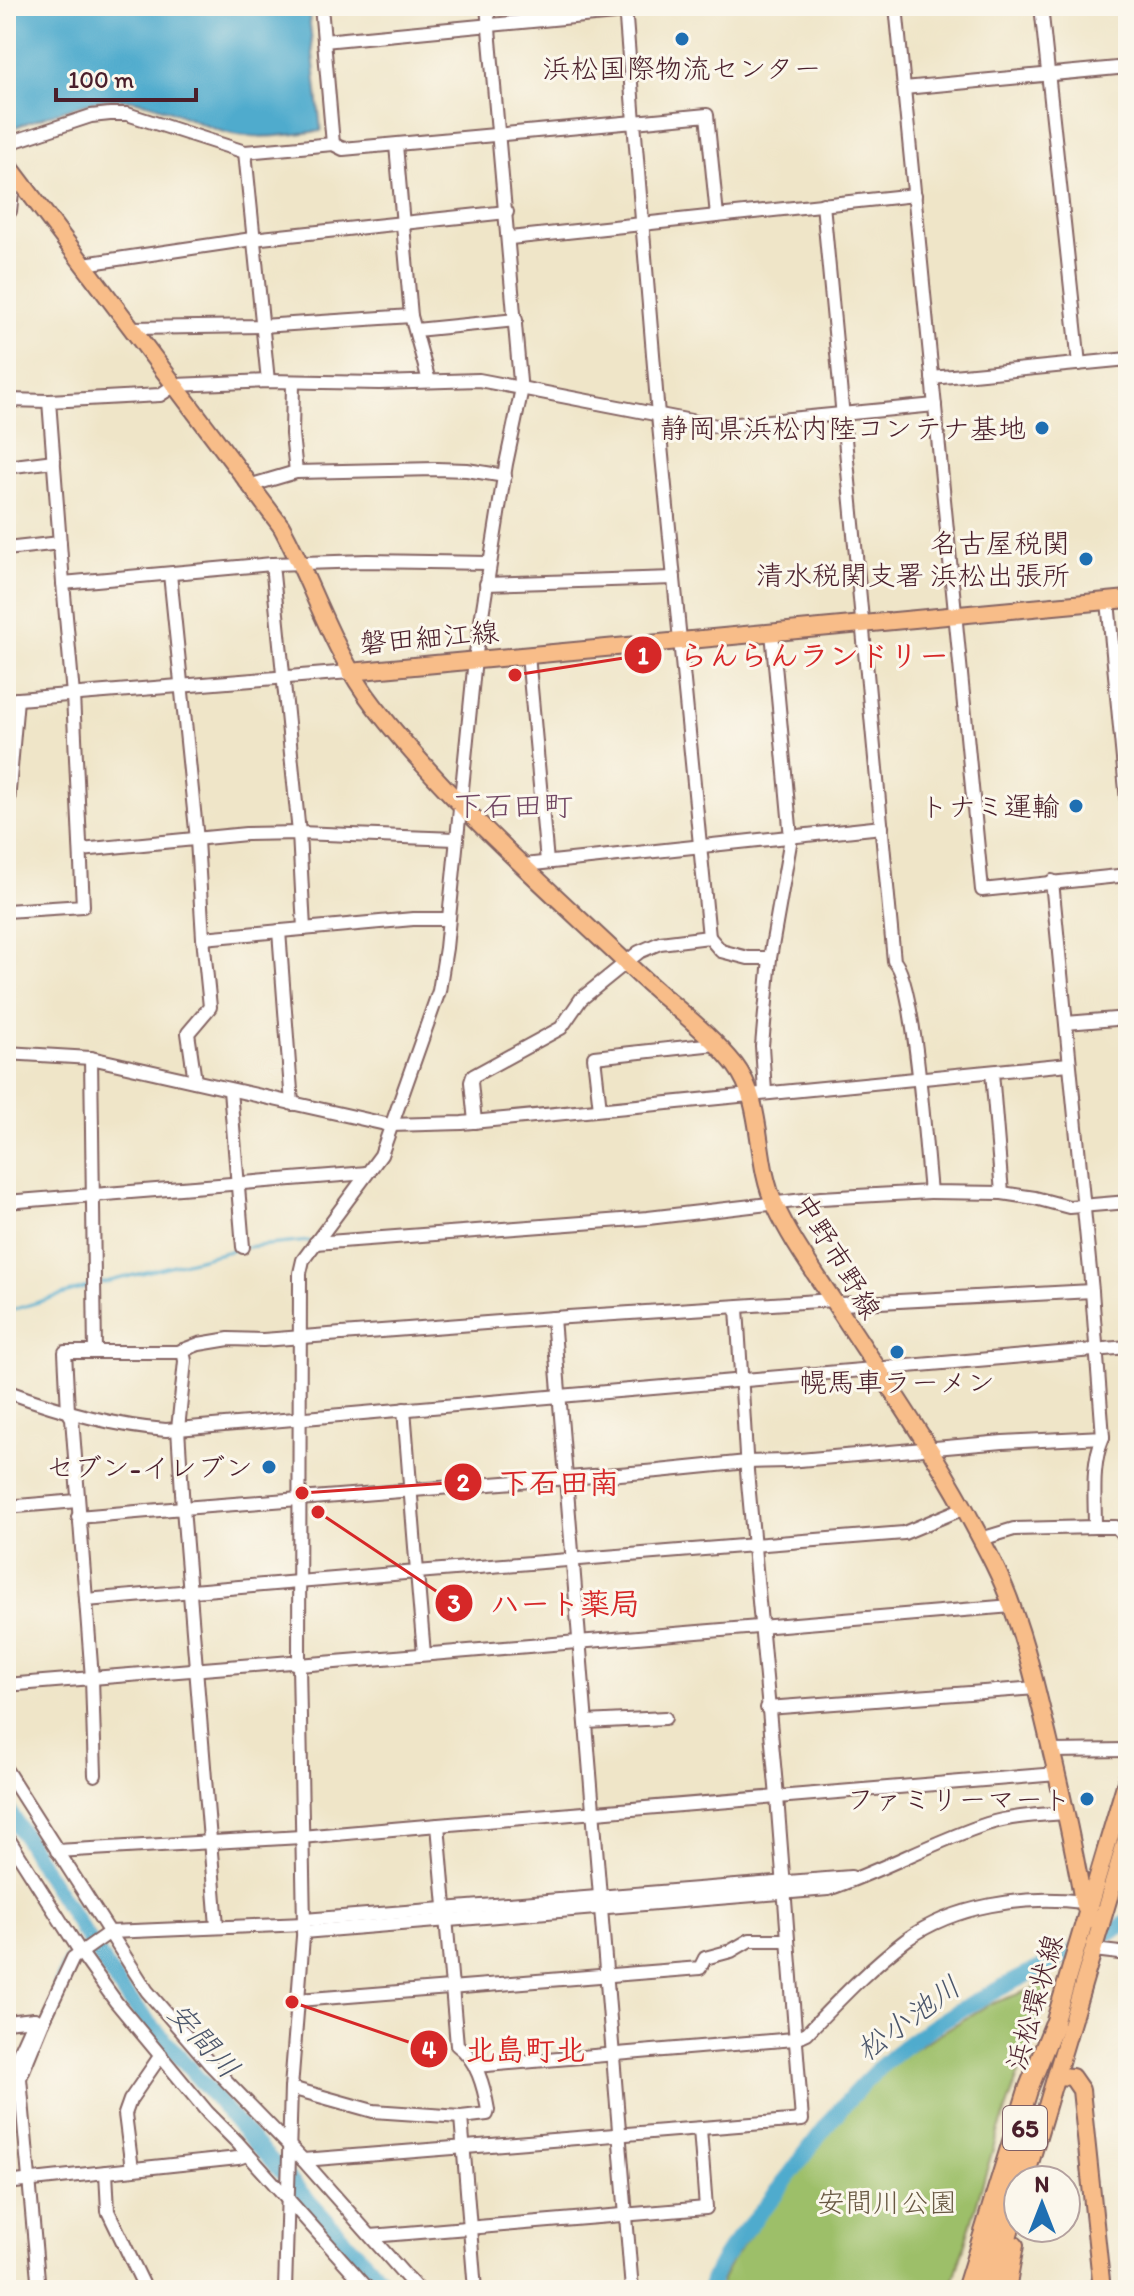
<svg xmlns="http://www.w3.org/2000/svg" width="1134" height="2296" viewBox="0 0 1134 2296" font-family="Itim,'Klee One',sans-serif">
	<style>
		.green { fill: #9dbf69; stroke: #746f4a; stroke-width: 2 }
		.water { fill: #4fabcd; stroke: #4c657c; stroke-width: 2 }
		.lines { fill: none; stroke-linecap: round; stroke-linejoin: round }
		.stream { stroke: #4fabcd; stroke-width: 3 }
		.river { stroke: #4fabcd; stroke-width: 16 }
		.minor-casing { stroke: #846462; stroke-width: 16 }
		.major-casing { stroke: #846462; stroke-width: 20 }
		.highway-casing { stroke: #846462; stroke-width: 22 }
		.minor { stroke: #fff; stroke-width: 12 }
		.major { stroke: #f8bd89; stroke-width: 16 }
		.highway { stroke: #f8bd89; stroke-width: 18 }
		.poi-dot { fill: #1f6fb2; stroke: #fbf7ec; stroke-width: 3 }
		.labels { text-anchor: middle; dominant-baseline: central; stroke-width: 6; stroke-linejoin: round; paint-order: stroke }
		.shield { fill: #fbf7ec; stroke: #7f6065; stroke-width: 2 }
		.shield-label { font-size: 26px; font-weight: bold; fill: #4a1f2b }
		.poi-label { font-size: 28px; fill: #4a1f2b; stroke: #fbf7ec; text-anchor: end }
		.street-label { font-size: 28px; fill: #4a1f2b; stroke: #fbf7ec }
		.park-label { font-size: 28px; fill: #675741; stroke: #fbf7ec }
		.neighbourhood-label { font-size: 30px; fill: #724864; stroke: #fbf7ec }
		.water-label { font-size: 30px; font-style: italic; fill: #4c576c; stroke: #fbf7ec }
		.leader { fill: none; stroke: #d62828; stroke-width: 3 }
		.callout-dot { fill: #d62828; stroke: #fbf7ec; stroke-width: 3 }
		.mark-label { font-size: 24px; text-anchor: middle; font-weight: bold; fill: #fff }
		.callout-label { font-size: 30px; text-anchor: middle; font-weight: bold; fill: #d62828; stroke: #fbf7ec; stroke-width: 6; stroke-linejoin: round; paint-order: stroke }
	</style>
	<rect width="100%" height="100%" fill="#fbf7ec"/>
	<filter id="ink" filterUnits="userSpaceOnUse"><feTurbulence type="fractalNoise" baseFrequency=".0125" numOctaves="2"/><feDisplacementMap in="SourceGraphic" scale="16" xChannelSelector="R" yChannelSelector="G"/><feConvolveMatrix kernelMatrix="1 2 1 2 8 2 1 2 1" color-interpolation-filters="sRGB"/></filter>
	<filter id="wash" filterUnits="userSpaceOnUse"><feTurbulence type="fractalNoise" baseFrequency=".006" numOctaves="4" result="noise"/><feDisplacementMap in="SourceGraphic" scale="32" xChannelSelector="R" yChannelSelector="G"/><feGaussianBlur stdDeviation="1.8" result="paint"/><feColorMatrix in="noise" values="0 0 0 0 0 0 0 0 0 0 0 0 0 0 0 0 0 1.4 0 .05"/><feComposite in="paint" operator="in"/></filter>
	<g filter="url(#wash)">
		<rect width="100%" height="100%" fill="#efe5c8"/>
		<polygon class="green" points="1051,1982 996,2139 951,2290 720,2290 722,2279 733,2258 840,2117 872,2082 907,2053 988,2005"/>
		<path class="water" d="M6 6H308L321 131C288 135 256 141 224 132 184 120 156 98 112 99 87 99 33 122 6 130Z"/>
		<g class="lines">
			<g class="stream">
				<polyline points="246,1247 309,1241"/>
				<polyline points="102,1283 238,1249"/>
				<polyline points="6,1312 87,1287"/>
				<polyline points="75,1934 78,1922"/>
				<polyline points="54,1984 71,1945"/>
				<polyline points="6,2105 15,2083"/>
			</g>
			<g class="river">
				<polyline points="6,1805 50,1880 124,1994 253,2141 391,2290"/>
				<path d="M709 2290C719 2254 747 2230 770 2201 803 2158 834 2111 873 2074 944 2004 1044 1972 1128 1922"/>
			</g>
		</g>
	</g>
	<g filter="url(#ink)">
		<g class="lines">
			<defs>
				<g id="minor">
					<polyline points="321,6 333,144"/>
					<polyline points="625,6 634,122 707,115 717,216 915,195"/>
					<polyline points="896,6 982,890 1128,875"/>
					<polyline points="1041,6 1079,364"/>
					<polyline points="324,41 625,12"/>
					<polyline points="904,88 1128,67"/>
					<polyline points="6,144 91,116 110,114 127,114 245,152 333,144 343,149 634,122 658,415 709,937 660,943 639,952 581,999 561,1028 473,1076 471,1082 475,1122"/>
					<polyline points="396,145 411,316 429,381"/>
					<polyline points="245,152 268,381"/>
					<path d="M823 204 894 961C915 979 926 1155 930 1192L1002 1193 1035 1198 1069 1207 1128 1202"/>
					<polyline points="6,216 10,211 14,173"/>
					<polyline points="510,238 717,216"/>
					<polyline points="84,264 252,239 507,212"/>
					<polyline points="132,328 262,326 411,316"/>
					<polyline points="416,330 516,320"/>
					<polyline points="932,378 1128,359"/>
					<polyline points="293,383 292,434 296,472"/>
					<polyline points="6,400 49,401 160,395 175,385 199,384 268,381 379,383 479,380 717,426 935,405"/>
					<polyline points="49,401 63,583"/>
					<polyline points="6,467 54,461"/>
					<polyline points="252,485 296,472 436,469 467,470 505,476"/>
					<polyline points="6,549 60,543"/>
					<polyline points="272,564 299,833 304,929"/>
					<polyline points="170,574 197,840 203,938 413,919 448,919"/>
					<polyline points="486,584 674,578"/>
					<polyline points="1108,601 1128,812"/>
					<polyline points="528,655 547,862"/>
					<polyline points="6,700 350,672"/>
					<polyline points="6,825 17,699"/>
					<polyline points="81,850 246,834 299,833 456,839"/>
					<polyline points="524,865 882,827"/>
					<polyline points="6,911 83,906 73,695 63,583 272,564 367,561 489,563"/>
					<polyline points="279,931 292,1104"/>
					<polyline points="709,937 721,951 748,958 770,958"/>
					<polyline points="1066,1023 1128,1018"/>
					<polyline points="6,1053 91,1058 390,1125 462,1123 1069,1064"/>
					<polyline points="91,1058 95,1352"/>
					<polyline points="992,1072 1002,1193"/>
					<polyline points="195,1081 188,1033 210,1007 203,938"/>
					<polyline points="230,1090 243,1247"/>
					<polyline points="765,1092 762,1046 770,958 791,838 772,632"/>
					<polyline points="600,1109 594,1057 715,1044"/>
					<polyline points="6,1202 367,1173"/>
					<polyline points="315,1243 648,1218 821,1198 930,1192"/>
					<polyline points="553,1318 632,2290"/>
					<polyline points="183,1350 185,1361 178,1429 183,1508 658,1471 747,1462 788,1461 1003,1442 1103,1437 1092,1291 1052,881"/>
					<path d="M6 1391C57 1410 112 1426 166 1430L1128 1347"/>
					<polyline points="6,1507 77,1501"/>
					<polyline points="78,1517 183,1508 217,1926"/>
					<polyline points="1095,1527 1116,1527 1128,1539"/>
					<path d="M981 1539 1014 1529 1095 1527C1095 1497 1091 1465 1103 1437"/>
					<polyline points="1128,1586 1128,1613"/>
					<polyline points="86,1600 417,1572 404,1409"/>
					<polyline points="424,1654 417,1572 904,1533 964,1508"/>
					<polyline points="6,1685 291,1662 299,1665 1012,1606"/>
					<polyline points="767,1708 1036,1688"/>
					<polyline points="586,1722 665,1718"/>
					<polyline points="1051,1751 1128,1750"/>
					<polyline points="6,1770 147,1991 210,2064 303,2160 418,2290"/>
					<polyline points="95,1775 92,1678 72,1418 68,1411 65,1352 178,1352 199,1344 229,1339 263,1340 553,1318 833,1300 841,1304 1092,1291"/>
					<polyline points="438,1825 1057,1774"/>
					<polyline points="6,1835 81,1953 116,2002 208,2113 237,2142 369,2290"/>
					<path d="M57 1851 301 1837 438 1825 457 2045C477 2059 484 2087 488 2110L487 2114 461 2117 475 2290"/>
					<polyline points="304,1920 851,1877"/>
					<path d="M303 1932 828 1889C882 1871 932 1842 987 1824 1012 1816 1040 1815 1066 1813"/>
					<polyline points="1094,1950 1128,1954"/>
					<polyline points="298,2000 700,1968 705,1958 731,1951 750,1940 787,1940"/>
					<polyline points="6,2022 34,2019"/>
					<path d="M475 2066 794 2039 807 2033C838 2001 870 1967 906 1940 954 1905 1024 1895 1083 1902"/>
					<polyline points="6,2081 34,2019 43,2022 73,1958 110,1932 304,1924"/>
					<polyline points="291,2088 373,2111 461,2117"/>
					<polyline points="303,2160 802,2120 777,1797 747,1471 737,1308"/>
					<polyline points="132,2169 125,2114 130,2100 161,2055"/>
					<polyline points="6,2183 106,2172"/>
					<polyline points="371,2236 706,2208 700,2129"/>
					<polyline points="39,2290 20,2078 43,2022"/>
					<polyline points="146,2290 108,2211 106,2172 238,2158 247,2155"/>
					<polyline points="285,2290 291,2088 304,1924 299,1665 300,1273 303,1260 381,1155 439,991 446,948 475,659 506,464 521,393 487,6"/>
				</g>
				<g id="major">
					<path d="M6 162 281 526C314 586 332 652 375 707 452 806 549 889 639 975 670 1004 708 1031 735 1065 765 1104 754 1161 775 1205 790 1238 811 1267 830 1296 876 1367 925 1437 966 1511 982 1541 1001 1575 1012 1607 1028 1650 1038 1696 1049 1741 1062 1795 1074 1847 1083 1902L1088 1912 1101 1926"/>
					<polyline points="350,672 1128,599"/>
					<polyline points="1051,2034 1128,1775"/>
					<polyline points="1057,2076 1072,2077 1081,2090 1102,2290"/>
					<polyline points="1025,2180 1128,1833"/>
					<polyline points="977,2290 1022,2138"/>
					<polyline points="993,2290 1018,2203"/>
					<polyline points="1007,2290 1015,2245"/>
				</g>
				<polyline id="highway" points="966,2290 1029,2087 1054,2025"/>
			</defs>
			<use href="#minor" class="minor-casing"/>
			<use href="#major" class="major-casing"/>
			<use href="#highway" class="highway-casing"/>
			<use href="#minor" class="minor"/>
			<use href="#major" class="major"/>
			<use href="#highway" class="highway"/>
		</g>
	</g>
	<g class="poi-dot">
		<circle cx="682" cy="39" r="8"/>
		<circle cx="1042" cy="428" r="8"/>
		<circle cx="1086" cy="559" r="8"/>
		<circle cx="1076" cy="806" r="8"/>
		<circle cx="897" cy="1352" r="8"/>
		<circle cx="269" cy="1467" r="8"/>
		<circle cx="1087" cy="1799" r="8"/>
	</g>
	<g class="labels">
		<rect class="shield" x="1003" y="2106" width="44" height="44" rx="6"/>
		<g class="shield-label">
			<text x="1025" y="2128">65</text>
		</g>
		<g class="poi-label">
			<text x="682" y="68" text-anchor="middle">浜松国際物流センター</text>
			<text x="1026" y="428">静岡県浜松内陸コンテナ基地</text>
			<text x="1070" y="543">名古屋税関<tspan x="1070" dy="32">清水税関支署 浜松出張所</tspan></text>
			<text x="1060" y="806">トナミ運輸</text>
			<text x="897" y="1382" text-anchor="middle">幌馬車ラーメン</text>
			<text x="253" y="1467">セブン-イレブン</text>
			<text x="1071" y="1799">ファミリーマート</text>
		</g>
		<g class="street-label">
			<text transform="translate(429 637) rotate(-5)">磐田細江線</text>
			<text transform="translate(838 1256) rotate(59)">中野市野線</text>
			<text transform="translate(1034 2002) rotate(-74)">浜松環状線</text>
		</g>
		<g class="park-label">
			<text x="887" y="2202">安間川公園</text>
		</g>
		<g class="neighbourhood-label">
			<text x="513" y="805">下石田町</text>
		</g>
		<g class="water-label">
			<text transform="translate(908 2018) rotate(-36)">松小池川</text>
			<text transform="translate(204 2040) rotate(48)">安間川</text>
		</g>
	</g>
	<path class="leader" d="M515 675L643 655M302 1493L463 1482M318 1512L454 1603M292 2002L429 2049"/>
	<g class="callout-dot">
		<circle cx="515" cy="675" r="8"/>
		<circle cx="302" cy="1493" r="8"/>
		<circle cx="318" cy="1512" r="8"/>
		<circle cx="292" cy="2002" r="8"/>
		<circle cx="643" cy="655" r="20"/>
		<circle cx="463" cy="1482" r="20"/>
		<circle cx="454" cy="1603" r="20"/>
		<circle cx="429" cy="2049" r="20"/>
	</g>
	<g class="mark-label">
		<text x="643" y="664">1</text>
		<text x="463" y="1491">2</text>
		<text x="454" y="1612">3</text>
		<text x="429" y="2058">4</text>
	</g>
	<g class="callout-label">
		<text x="814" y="666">らんらんランドリー</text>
		<text x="559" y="1493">下石田南</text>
		<text x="565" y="1614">ハート薬局</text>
		<text x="525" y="2060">北島町北</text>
	</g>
	<rect width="1134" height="2296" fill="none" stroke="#fbf7ec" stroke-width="32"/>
	<g transform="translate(1042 2204)"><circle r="38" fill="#fbf7ec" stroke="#b4a19f" stroke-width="2"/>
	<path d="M0-6L14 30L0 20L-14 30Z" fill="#1f6fb2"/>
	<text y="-12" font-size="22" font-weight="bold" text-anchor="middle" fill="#4a1f2b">N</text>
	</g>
	<path d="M56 88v12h140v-12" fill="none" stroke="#4a1f2b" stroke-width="4"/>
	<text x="68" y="88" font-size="24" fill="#4a1f2b" stroke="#fbf7ec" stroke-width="6" paint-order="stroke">100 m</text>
</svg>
